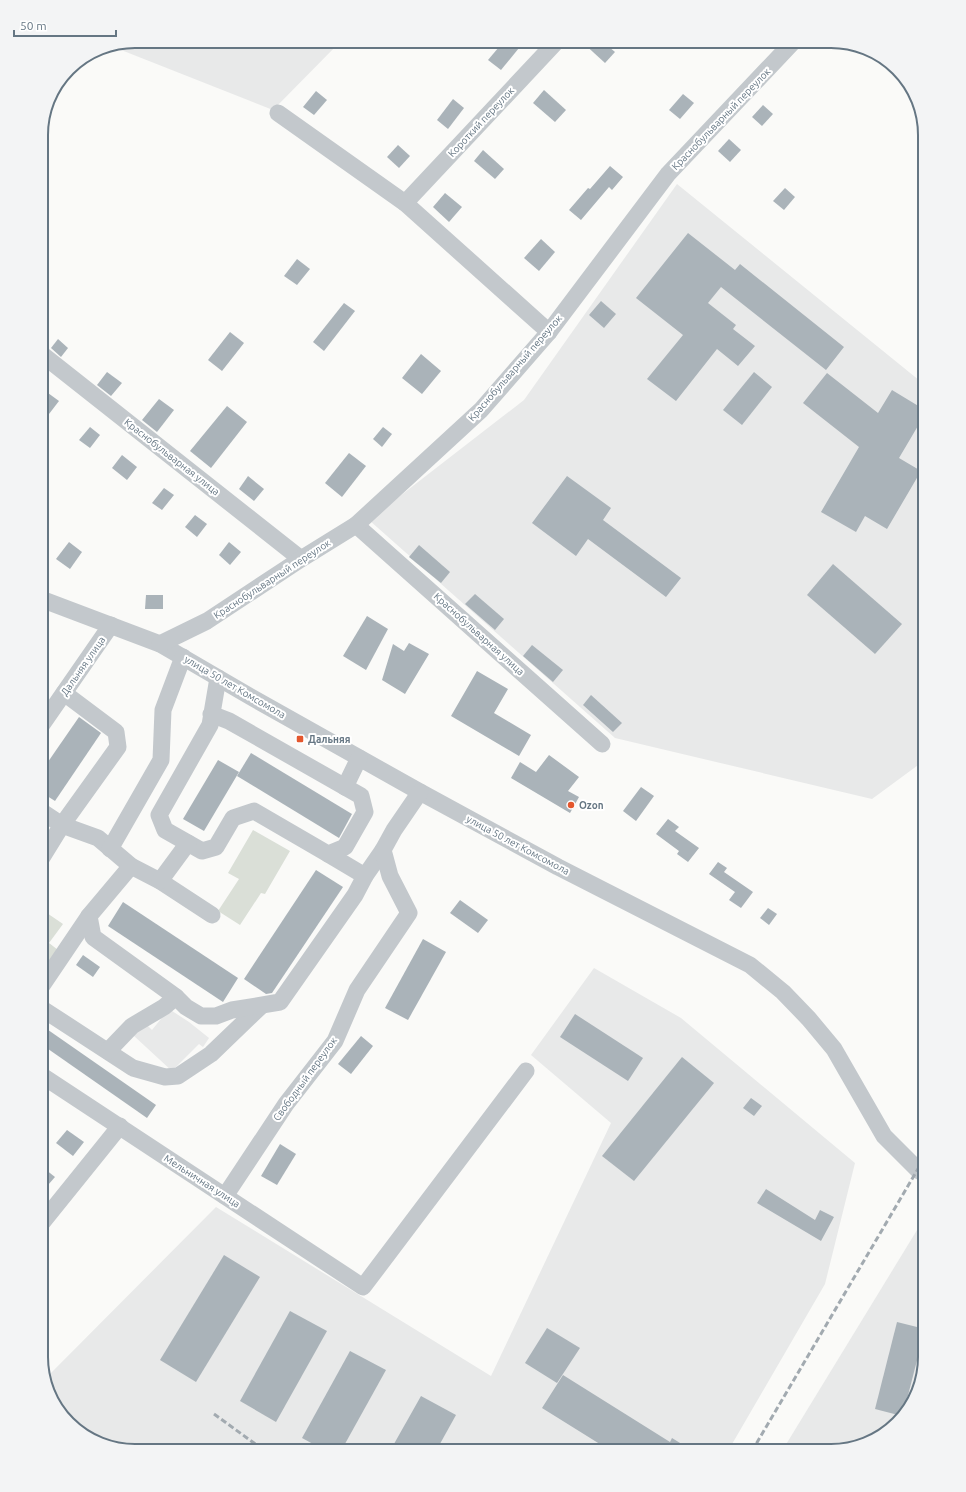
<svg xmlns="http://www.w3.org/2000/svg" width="966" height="1492" viewBox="0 0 966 1492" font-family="Ubuntu,sans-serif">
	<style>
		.built { fill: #e8e9e9 }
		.green { fill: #dadfd7 }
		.building { fill: #aab3b9 }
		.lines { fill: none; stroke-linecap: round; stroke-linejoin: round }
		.minor { stroke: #c3c8cc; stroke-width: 17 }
		.rail { stroke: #a2aab0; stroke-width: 3; stroke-dasharray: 6 3; stroke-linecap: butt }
		.poi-dot { fill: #e4572e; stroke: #fff; stroke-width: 1.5 }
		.labels { text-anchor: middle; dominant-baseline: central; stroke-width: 4; stroke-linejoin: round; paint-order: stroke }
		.street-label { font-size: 10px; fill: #657683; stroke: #fff }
		.poi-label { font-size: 10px; font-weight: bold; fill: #657683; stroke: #fff; text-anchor: start }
		.rim { fill: none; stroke: #657683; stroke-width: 2 }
	</style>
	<rect width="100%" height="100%" fill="#fafaf8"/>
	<g class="built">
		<polygon points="135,41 341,41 273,110 111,46"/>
		<polygon points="677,184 925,385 925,760 872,799 615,738 369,520 524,400"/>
		<polygon points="594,968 681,1018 855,1163 825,1284 728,1451 129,1451 83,1435 51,1399 46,1378 216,1207 491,1376 611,1123 531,1055"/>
		<polygon points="169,1009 189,1022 209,1038 203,1047 199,1044 172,1071 133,1035 145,1023 152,1030"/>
		<polygon points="925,1217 925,1357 909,1409 873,1441 831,1451 782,1451"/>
	</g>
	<g class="green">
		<polygon points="253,830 290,851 265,894 261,893 240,925 218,911 239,879 228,873"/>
		<polygon points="41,909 63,924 49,943 58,950 48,963 41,958"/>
	</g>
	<g class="building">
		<polygon points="504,41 510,41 519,48 501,70 488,60"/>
		<polygon points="581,41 602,41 615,52 605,63"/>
		<polygon points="544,90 566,110 555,122 533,103"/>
		<polygon points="316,91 327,100 314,115 303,107"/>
		<polygon points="683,94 694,103 680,119 669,110"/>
		<polygon points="453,99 464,108 448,129 437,120"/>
		<polygon points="763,105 773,114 762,126 752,117"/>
		<polygon points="729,139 741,150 730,162 718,151"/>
		<polygon points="398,145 410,156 399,168 387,157"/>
		<polygon points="483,150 504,169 495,179 474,161"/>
		<polygon points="610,166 623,177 612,190 609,187 581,220 569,210 588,188 590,189"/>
		<polygon points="785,188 795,197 784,210 773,201"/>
		<polygon points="445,193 462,207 449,222 433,207"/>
		<polygon points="688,233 735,270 740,264 844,347 826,370 721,287 708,303 736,325 733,329 755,346 738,366 717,349 676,401 647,379 683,335 636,298"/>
		<polygon points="541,239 555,252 539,271 524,258"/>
		<polygon points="297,259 310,269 297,285 284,276"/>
		<polygon points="601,301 616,314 604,328 589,315"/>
		<polygon points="344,303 355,311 324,351 313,342"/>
		<polygon points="230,332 244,343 222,371 208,360"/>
		<polygon points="58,339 68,348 61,357 51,348"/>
		<polygon points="421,354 441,371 422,394 402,378"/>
		<polygon points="107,372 122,383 111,396 97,385"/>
		<polygon points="754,372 772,387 742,425 723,410"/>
		<polygon points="827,373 878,413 892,390 925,410 925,414 899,458 921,471 887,529 865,516 856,532 821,512 859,447 803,403"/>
		<polygon points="48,393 59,401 49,414 41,408 41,402"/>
		<polygon points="159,399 174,410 157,432 142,420"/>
		<polygon points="227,406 247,422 211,468 190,451"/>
		<polygon points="90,427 100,435 90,448 79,440"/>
		<polygon points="383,427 392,434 382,447 373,439"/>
		<polygon points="349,453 366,466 342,497 325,483"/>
		<polygon points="122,455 137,467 127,480 112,468"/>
		<polygon points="248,476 264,489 254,501 239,489"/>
		<polygon points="567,476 611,508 603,520 681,578 666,597 588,539 576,556 532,523"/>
		<polygon points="164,488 174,495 162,510 152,503"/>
		<polygon points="195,515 207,524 197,537 185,527"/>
		<polygon points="69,542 82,552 70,569 56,559"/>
		<polygon points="229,542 241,552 230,565 219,555"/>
		<polygon points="419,545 450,572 441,583 409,557"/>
		<polygon points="833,564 902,624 875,654 807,595"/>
		<polygon points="475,594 504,619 495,630 465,604"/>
		<polygon points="146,595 163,595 163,609 145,609"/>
		<polygon points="367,616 388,629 366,670 343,656"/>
		<polygon points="409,643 429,654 405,694 382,680 393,644 404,651"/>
		<polygon points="532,645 563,670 553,682 523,656"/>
		<polygon points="477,671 508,689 494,713 531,735 519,756 451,716"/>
		<polygon points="591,695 622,723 613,732 583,705"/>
		<polygon points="79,717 101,733 55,801 41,792 41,772"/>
		<polygon points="251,753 352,814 339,838 237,776"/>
		<polygon points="549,755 579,777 568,791 579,797 570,813 511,778 520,762 536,772"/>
		<polygon points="218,760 239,772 204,831 183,819"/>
		<polygon points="641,787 654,796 636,821 623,811"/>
		<polygon points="668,819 679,827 675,831 699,848 688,862 677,854 679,851 656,834"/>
		<polygon points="718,862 727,868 724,872 753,892 741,908 729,900 735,892 709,874"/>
		<polygon points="316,870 343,887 272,993 266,994 244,979"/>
		<polygon points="460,900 488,920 478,933 450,913"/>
		<polygon points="123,902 238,978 223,1002 108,926"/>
		<polygon points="768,908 777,914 769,925 760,918"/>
		<polygon points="423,939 446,952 408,1020 385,1008"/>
		<polygon points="83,955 100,967 93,977 76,965"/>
		<polygon points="575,1014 643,1058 628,1081 560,1037"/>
		<polygon points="41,1025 156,1105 147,1118 41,1044"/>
		<polygon points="361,1036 373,1046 351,1074 338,1064"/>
		<polygon points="682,1057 714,1083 634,1181 602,1156"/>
		<polygon points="751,1098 762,1106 754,1116 743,1108"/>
		<polygon points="67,1130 84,1142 73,1156 56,1143"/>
		<polygon points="280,1144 296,1154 277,1185 261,1176"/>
		<polygon points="41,1166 55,1177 41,1193"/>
		<polygon points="766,1189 815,1220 820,1210 834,1217 821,1241 757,1203"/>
		<polygon points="224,1255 260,1277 196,1382 160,1360"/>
		<polygon points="290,1311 327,1331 276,1422 240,1401"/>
		<polygon points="897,1322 925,1329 903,1415 902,1416 875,1409"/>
		<polygon points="547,1328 580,1348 557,1383 525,1363"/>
		<polygon points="350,1351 386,1370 341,1451 326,1451 302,1438"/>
		<polygon points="563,1375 670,1442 672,1438 693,1451 611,1451 542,1408"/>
		<polygon points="421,1396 456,1415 436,1451 390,1451"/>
	</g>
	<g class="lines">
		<g class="minor">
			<polyline points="278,113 405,203 549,332"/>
			<polyline points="405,203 557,41"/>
			<polyline points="44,356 301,559"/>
			<polyline points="356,525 602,744"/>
			<polyline points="41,599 160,644 251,697 420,792 558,867 750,965 783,992 809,1019 834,1049 884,1136 918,1170 925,1174"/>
			<polyline points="160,644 207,621 301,559 356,525 481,410 549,332 668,174 794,41"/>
			<polyline points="211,714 229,721 361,796 365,812 345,847 328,854 254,811 233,818 216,847 202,851 165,830 159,815 210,725 218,678"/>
			<polyline points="41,726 111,625"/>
			<polyline points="345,787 359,758"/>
			<polyline points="41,811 62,825 98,838 131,866 160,881 212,915"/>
			<polyline points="110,849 161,760 163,710 183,657"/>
			<polyline points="328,854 365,876"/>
			<polyline points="41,859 62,825 118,747 116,732 64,693"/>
			<polyline points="131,866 89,916 93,937 176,997"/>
			<polyline points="160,881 188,843"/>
			<polyline points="41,987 89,916"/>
			<polyline points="41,1008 133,1068 165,1077 178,1076 211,1054 261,1006"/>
			<polyline points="108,1051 132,1026 164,1007 176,997 186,1007 201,1016 216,1016 232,1010 280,1002 355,895 365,876 383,850"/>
			<polyline points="41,1075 363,1287 526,1071"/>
			<polyline points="225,1196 286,1104 335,1041 357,990 409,913 390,876 383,850 394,830 420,792"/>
			<polyline points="41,1224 120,1126"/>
		</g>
		<g class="rail">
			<polyline points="214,1414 265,1451"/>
			<polyline points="752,1451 925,1157"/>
		</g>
	</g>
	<g class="poi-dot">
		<rect x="296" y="735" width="8" height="8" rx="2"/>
		<circle cx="571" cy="805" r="4"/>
	</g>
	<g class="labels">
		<g class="street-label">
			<text transform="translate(721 119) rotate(-46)">Краснобульварный переулок</text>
			<text transform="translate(481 122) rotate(-47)">Короткий переулок</text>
			<text transform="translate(515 368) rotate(-49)">Краснобульварный переулок</text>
			<text transform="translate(172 457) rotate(38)">Краснобульварная улица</text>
			<text transform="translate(272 579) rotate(-33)">Краснобульварный переулок</text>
			<text transform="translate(479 634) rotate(42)">Краснобульварная улица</text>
			<text transform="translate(83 666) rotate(-55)">Дальняя улица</text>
			<text transform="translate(235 687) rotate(30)">улица 50 лет Комсомола</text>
			<text transform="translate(518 845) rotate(28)">улица 50 лет Комсомола</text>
			<text transform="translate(305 1079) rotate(-54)">Свободный переулок</text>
			<text transform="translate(202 1181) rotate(33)">Мельничная улица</text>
		</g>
		<g class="poi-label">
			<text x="308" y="739">Дальняя</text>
			<text x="579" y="805">Ozon</text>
		</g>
	</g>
	<path d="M0 0H966V1492H0ZM135 48H831A87 87 0 0 1 918 135V1357A87 87 0 0 1 831 1444H135A87 87 0 0 1 48 1357V135A87 87 0 0 1 135 48Z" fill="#f3f4f5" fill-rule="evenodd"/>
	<path class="rim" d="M135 48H831A87 87 0 0 1 918 135V1357A87 87 0 0 1 831 1444H135A87 87 0 0 1 48 1357V135A87 87 0 0 1 135 48Z"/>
	<path d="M14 30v6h102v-6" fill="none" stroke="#657683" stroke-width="2"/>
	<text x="20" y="30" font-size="12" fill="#657683" stroke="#ffffff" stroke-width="3" paint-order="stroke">50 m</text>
</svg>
